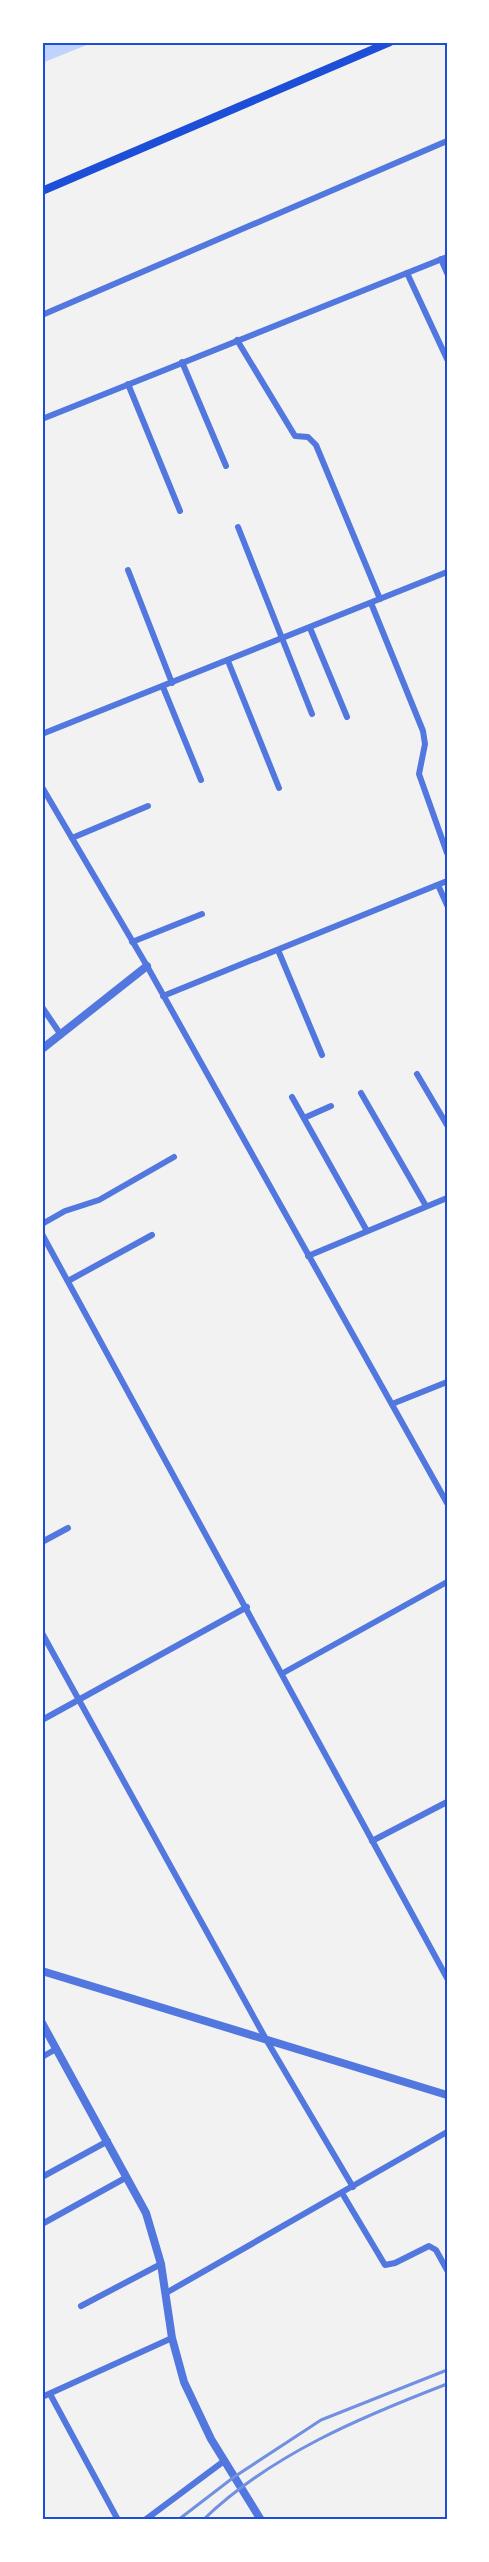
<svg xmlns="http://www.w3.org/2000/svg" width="489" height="2562" viewBox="0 0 489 2562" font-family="'DejaVu Sans',sans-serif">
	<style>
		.water { fill: #bfd3fe }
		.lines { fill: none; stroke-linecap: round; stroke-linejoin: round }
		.minor { stroke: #5277de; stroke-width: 6 }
		.tertiary { stroke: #5277de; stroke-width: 8 }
		.secondary { stroke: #1d4ed8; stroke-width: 8 }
		.rail { stroke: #7290e2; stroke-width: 3 }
		.neatline { fill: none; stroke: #1d4ed8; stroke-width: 2 }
	</style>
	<rect width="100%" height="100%" fill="#f2f2f2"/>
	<polygon class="water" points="42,42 94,42 42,63"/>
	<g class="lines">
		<g class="minor">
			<polyline points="441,259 447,273"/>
			<polyline points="407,273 447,359"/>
			<polyline points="42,315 447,141"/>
			<polyline points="237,340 295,436 308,437 316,445 380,599"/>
			<polyline points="182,362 226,466"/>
			<polyline points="128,384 180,511"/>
			<polyline points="42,419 447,257"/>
			<polyline points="238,527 312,714"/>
			<polyline points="128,570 172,683"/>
			<polyline points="371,603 423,731 425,744 419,774 447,853"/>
			<polyline points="310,628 347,717"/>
			<polyline points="228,661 279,788"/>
			<polyline points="163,687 201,780"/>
			<polyline points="42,734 447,572"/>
			<polyline points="42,787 147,966 447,1503"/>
			<polyline points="72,838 148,806"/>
			<polyline points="438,885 447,905"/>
			<polyline points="132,942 202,914"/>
			<polyline points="278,950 322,1055"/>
			<polyline points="163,996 447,881"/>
			<polyline points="42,1007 61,1035"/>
			<polyline points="417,1074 447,1125"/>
			<polyline points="361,1093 426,1206"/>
			<polyline points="292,1097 367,1231"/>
			<polyline points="304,1118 331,1106"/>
			<polyline points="42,1224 65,1211 99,1200 174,1157"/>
			<polyline points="42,1234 447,1978"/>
			<polyline points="308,1256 447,1198"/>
			<polyline points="68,1281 152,1235"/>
			<polyline points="392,1404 447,1382"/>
			<polyline points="42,1542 68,1528"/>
			<polyline points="42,1633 267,2041 353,2187"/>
			<polyline points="283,1673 447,1582"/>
			<polyline points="42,1720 247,1607"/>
			<polyline points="372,1841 447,1802"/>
			<polyline points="42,2057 56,2049"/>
			<polyline points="42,2177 108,2141"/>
			<polyline points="342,2193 385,2265 395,2263 429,2246 436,2250 447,2270"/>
			<polyline points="42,2224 127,2177"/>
			<polyline points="166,2293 447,2132"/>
			<polyline points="81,2306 161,2264"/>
			<polyline points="50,2394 118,2520"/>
			<polyline points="42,2397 172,2338"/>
			<polyline points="145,2520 224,2461"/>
		</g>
		<g class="tertiary">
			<polyline points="42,1049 147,966"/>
			<polyline points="42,1971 447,2095"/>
			<polyline points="42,2023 146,2213 161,2264 172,2338 184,2382 211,2439 261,2520"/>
		</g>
		<polyline class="secondary" points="42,191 390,42"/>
		<g class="rail">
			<polyline points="178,2520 234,2477 321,2420 447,2370"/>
			<path d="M203 2520C270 2455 361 2417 447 2384"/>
		</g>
	</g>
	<rect width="489" height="2562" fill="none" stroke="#ffffff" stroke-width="87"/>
	<rect x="44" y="44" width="402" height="2474" class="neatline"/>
</svg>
